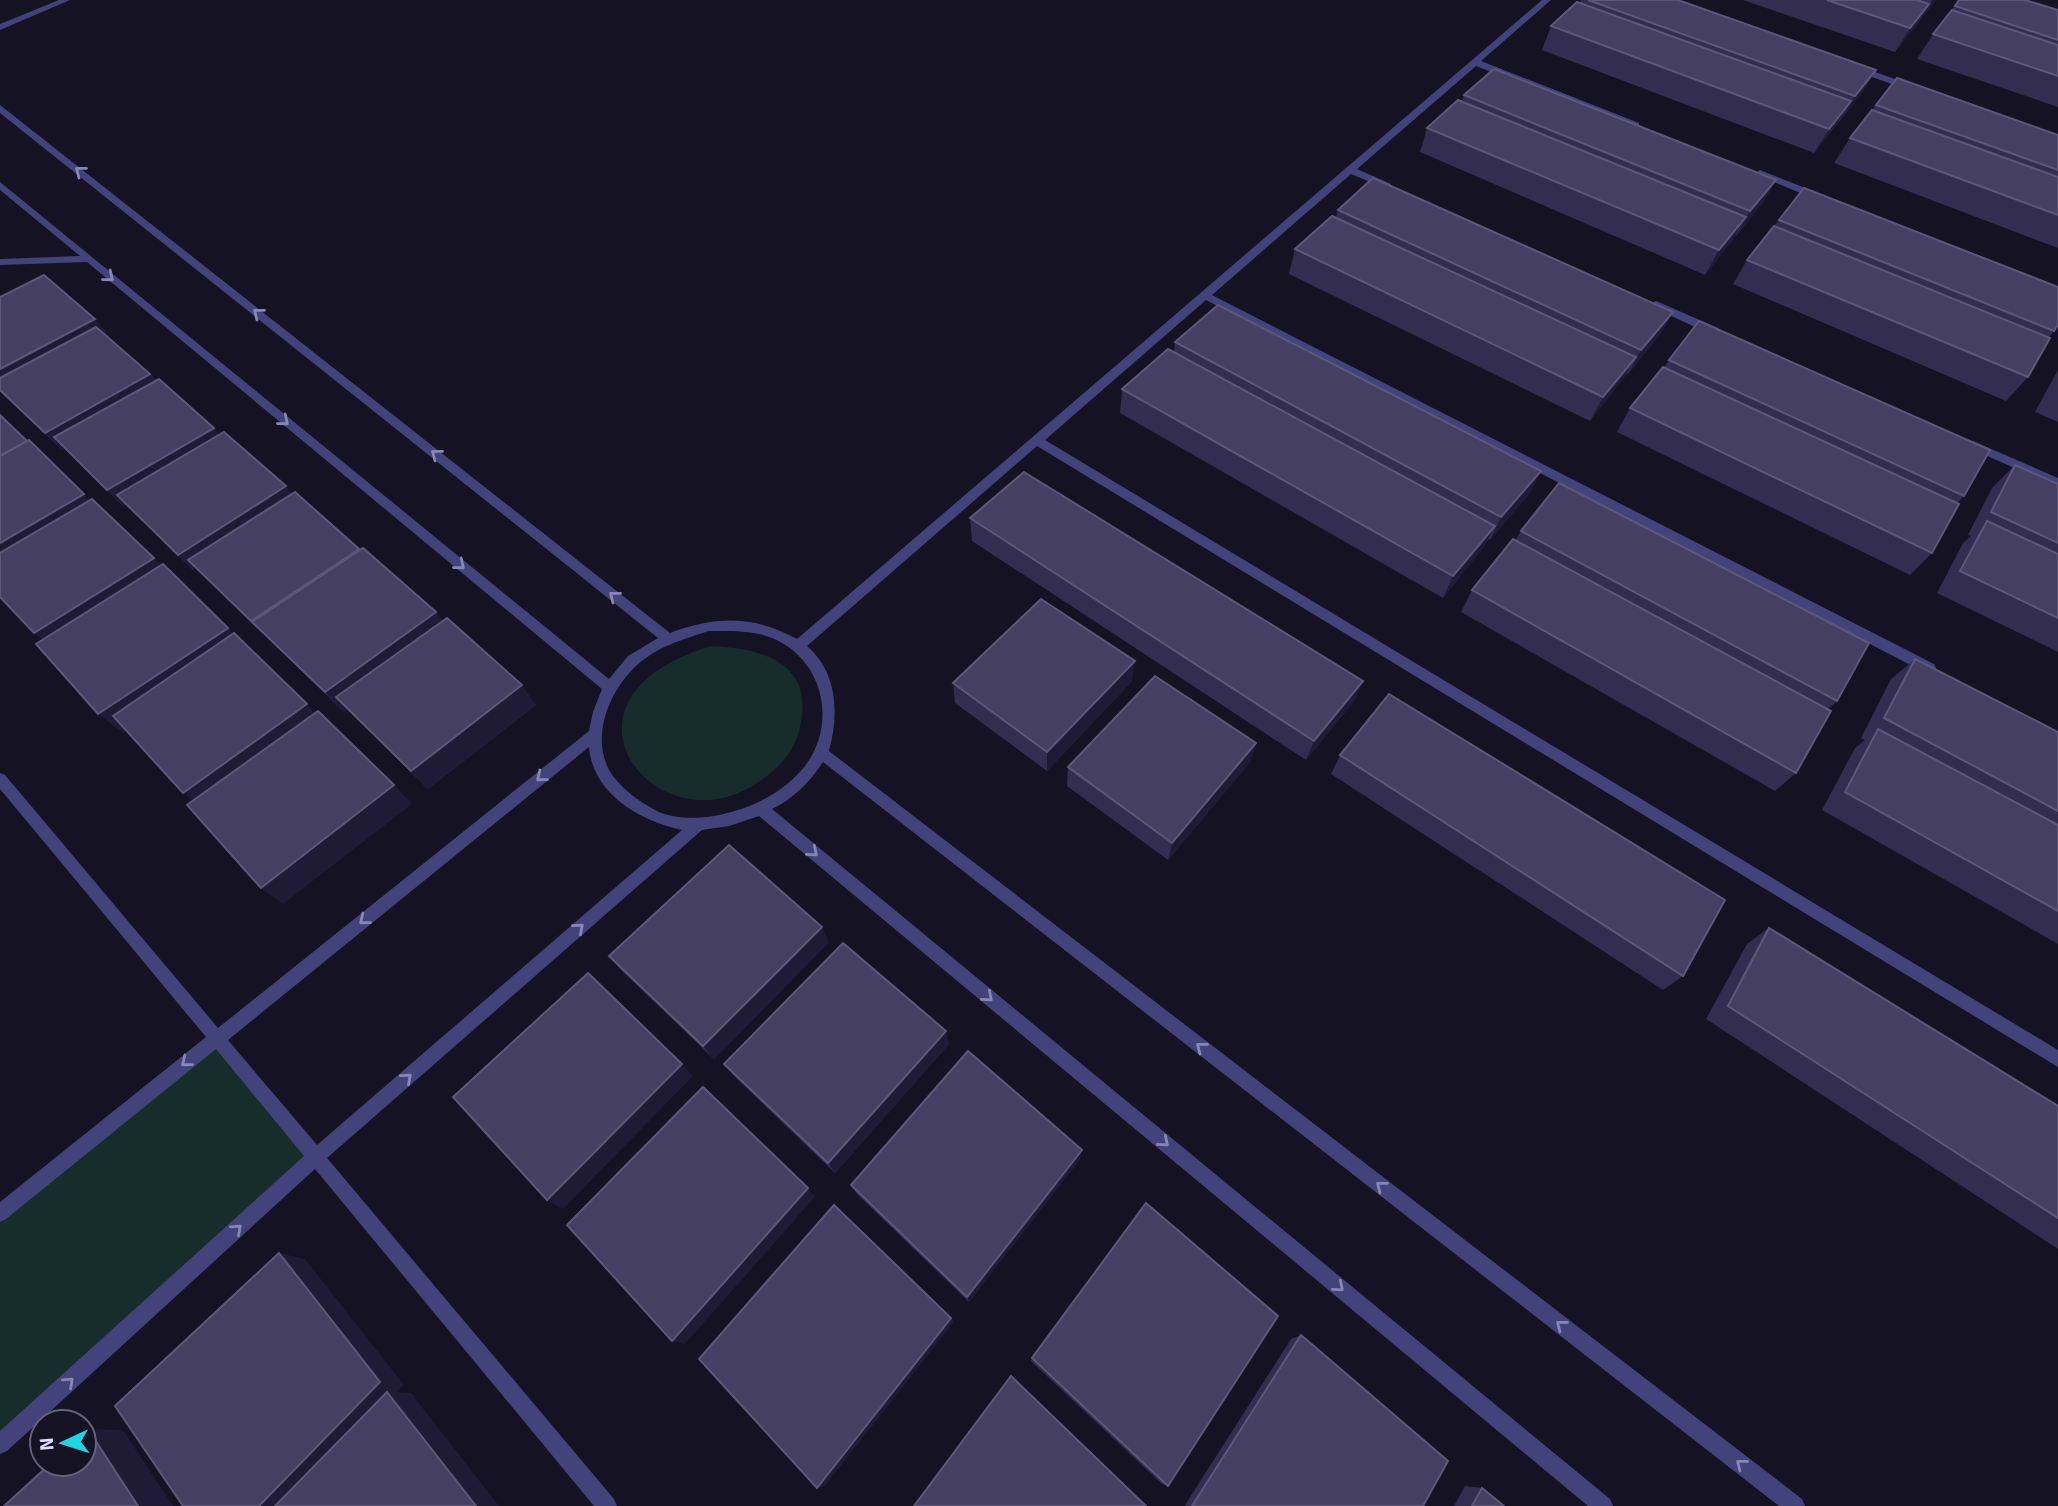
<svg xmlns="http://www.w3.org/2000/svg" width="2058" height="1506" viewBox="0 0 2058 1506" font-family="Signika,sans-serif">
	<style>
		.green { fill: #162d2b }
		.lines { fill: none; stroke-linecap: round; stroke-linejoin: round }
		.street { fill: #43437c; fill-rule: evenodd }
		.wall { fill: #332d4f }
		.shaded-wall { fill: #1f1a36 }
		.building { fill: #453f61; stroke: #5d5879; stroke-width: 2 }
		.oneway { stroke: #8886b5 }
	</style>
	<rect width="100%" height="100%" fill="#141223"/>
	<g class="green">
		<path d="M711 646C765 648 817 665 799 731 793 754 777 770 757 783 657 851 535 699 711 646Z"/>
		<polygon points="217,1038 316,1157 0,1444 0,1213"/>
	</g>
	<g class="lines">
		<g class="street">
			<polygon points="59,0 70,0 0,30 0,24"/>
			<path d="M1542 0H1551L1481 61 1639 123V127H1633L1476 66 1357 169 1391 184V188H1385L1351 174 1212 295 1934 664 1936 668 1934 672H1924L1206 300 1045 440 2058 1050V1067L1037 446 807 646C838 673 839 714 829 751L1802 1499 1805 1506H1779L823 762C810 782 793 799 772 809L1610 1499 1613 1506H1588L759 816 729 826 702 830 327 1158 614 1499 617 1506H594L315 1169 7 1451 0 1454V1431L304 1156 216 1049 6 1219 0 1222V1202L206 1037 0 789V773L5 775 218 1028 589 731 593 712 602 689 87 262 0 265V259L80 256 0 190V182L609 679 628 656 658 638 0 113V105L670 633C716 616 753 615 797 639ZM709 631C730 631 751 630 772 638 823 659 838 722 805 766 783 794 748 810 714 816 697 819 673 819 657 811 639 802 619 787 609 770 589 732 614 680 646 658 665 644 687 638 709 631ZM589 747C593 794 640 821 682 830L317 1145 228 1040Z"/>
			<polygon points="1858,66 1915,86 1917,88 1909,90 1855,71 1854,69"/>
			<polygon points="1760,170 1823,195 1824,197 1815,199 1757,175 1755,173"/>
			<polygon points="1656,301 1718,328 1719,331 1718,334 1710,334 1652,307 1652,303"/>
			<polygon points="1973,441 2058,478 2058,487 1969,448 1967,445"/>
		</g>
	</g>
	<g class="wall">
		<polygon points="1581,0 1678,0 1876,70 1861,94 1814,153 1542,50 1551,26 1580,3"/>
		<polygon points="1743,0 1936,0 1895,52"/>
		<polygon points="1959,0 2058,10 2058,107 1917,59 1933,34"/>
		<polygon points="1464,95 1776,180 1762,204 1736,236 1735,235 1732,241 1705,275 1420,152 1427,128 1462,101"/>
		<polygon points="1876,105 2058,135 2058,248 1834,163 1850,138"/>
		<polygon points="1338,210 1673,312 1659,336 1628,374 1627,373 1622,380 1590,421 1289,274 1295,249 1336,218"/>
		<polygon points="1779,220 2054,331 2049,337 2028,377 2006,401 1733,284 1747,260"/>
		<polygon points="95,319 109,336 108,337 150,374 156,380 214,428 219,435 360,550 442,621 536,705 428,789 347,709 344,712 196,568 193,570 125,504 123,506 64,447 61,449 0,390"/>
		<polygon points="1175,342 1541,471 1529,494 1490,540 1488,539 1483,548 1443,598 1120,413 1122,389 1174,353"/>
		<polygon points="1669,360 1964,496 1957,503 1932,553 1910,575 1617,432 1630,408 1664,368"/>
		<polygon points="2058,370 2058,422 2035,412"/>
		<polygon points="2015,465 2058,484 2058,652 1937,593 1963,543 1971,536 1968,535 1992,488"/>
		<polygon points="970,518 1363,681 1354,701 1306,760 972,541"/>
		<polygon points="1521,531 1837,701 1828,709 1796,773 1775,791 1461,612 1472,590 1515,541"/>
		<polygon points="1915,659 2058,732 2058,944 1822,810 1855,748 1865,740 1861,738 1891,679"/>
		<polygon points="1132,681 1047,771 955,703 953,683"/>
		<polygon points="1256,743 1250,762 1168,860 1067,786 1068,767"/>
		<polygon points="1340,755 1683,976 1663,990 1331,774"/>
		<polygon points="1769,928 2058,1106 2058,1249 1706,1019 1747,944"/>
		<polygon points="829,942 714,1059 622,971 609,956"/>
		<polygon points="949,1044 835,1173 734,1076 724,1064"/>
		<polygon points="1080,1159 969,1302 857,1194 851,1185"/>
		<polygon points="1301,1335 1423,1506 1186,1506 1185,1505 1291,1339"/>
		<polygon points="1032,1358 1168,1486 1162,1484 1031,1361"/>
		<polygon points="1465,1486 1482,1488 1504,1506 1454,1506"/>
	</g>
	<g class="shaded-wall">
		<polygon points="1932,0 1936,0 1917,24"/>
		<polygon points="1929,4 1914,28 1895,52 1910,28"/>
		<polygon points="1876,70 1861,94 1840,121 1855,96"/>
		<polygon points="1851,101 1836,125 1814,153 1829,129"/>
		<polygon points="1776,180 1762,204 1736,236 1750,211"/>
		<polygon points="1746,217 1732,241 1705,275 1719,250"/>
		<polygon points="1673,312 1659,336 1628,374 1641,350"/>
		<polygon points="95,319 109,336 7,391 0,383 0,369"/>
		<polygon points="1636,357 1622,380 1590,421 1603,397"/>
		<polygon points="150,374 164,390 61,449 45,433"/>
		<polygon points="214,428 227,444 123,506 107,490"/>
		<polygon points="1541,471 1529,494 1490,540 1501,517"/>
		<polygon points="286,486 298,502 193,570 178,555"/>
		<polygon points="84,494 107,517 0,580 0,543"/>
		<polygon points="1495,526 1483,548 1443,598 1453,576"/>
		<polygon points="359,549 266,635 252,622 265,636 251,621"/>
		<polygon points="154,558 176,580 60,654 34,633"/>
		<polygon points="436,612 451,633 336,697 347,709 344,712 325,692"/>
		<polygon points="228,628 248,649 123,733 98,714"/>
		<polygon points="1135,661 1132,681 1047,771 1047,752"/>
		<polygon points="1363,681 1354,701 1306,760 1314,741"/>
		<polygon points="522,685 536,705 428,789 411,771"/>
		<polygon points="307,704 326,724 207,811 183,793"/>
		<polygon points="1256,743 1250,762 1168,860 1172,843"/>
		<polygon points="394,785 412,804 283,904 261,888"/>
		<polygon points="822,927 829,942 714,1059 703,1046"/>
		<polygon points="946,1031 949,1044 835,1173 828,1163"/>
		<polygon points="682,1064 693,1076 563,1209 547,1200"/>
		<polygon points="1082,1150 1080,1159 969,1302 967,1297"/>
		<polygon points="808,1188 815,1197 685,1344 672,1341"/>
		<polygon points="279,1253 305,1259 404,1385 396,1392 411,1393 499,1506 259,1506"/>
		<polygon points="951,1318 954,1322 825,1486 817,1488"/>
		<polygon points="88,1429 123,1430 173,1506 138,1506"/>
	</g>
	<g class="building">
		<polygon points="1588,0 1678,0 1876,70 1855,96"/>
		<polygon points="1827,0 1917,0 1929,4 1910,28"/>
		<polygon points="1959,0 2025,0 2058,10 2058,40 1955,6"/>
		<polygon points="1577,2 1851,101 1829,129 1551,26"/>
		<polygon points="1952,10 2058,45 2058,76 1933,34"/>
		<polygon points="1494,69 1776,180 1750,211 1464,95"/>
		<polygon points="1897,78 2058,135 2058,170 1876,105"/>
		<polygon points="1458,100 1746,217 1719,250 1427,128"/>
		<polygon points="1872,110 2058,177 2058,215 1850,138"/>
		<polygon points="1373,178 1673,312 1641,350 1338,210"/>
		<polygon points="1804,188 2058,287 2058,325 2054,331 1779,220"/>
		<polygon points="1332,216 1636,357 1603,397 1295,249"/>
		<polygon points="1774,226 2050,338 2028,377 1747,260"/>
		<polygon points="44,275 95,319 0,369 0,297"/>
		<polygon points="1218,305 1541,471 1501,517 1175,342"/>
		<polygon points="1699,321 1990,450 1964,496 1669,360"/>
		<polygon points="96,327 150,374 45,433 0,390 0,378"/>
		<polygon points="1168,349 1495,526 1453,576 1122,389"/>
		<polygon points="1663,367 1959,504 1932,553 1630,408"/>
		<polygon points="159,379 214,428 107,490 54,437"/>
		<polygon points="0,415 27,441 0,456"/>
		<polygon points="224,432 286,486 178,555 117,495"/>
		<polygon points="29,440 84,494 0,543 0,456"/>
		<polygon points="2015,465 2058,484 2058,543 1991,512"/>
		<polygon points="1024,472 1363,681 1314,741 970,518"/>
		<polygon points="1559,483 1869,643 1837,701 1521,531"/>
		<polygon points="295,492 359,549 251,621 188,560"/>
		<polygon points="92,499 154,558 34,633 0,597 0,553"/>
		<polygon points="1987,521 2058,554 2058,618 1960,571"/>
		<polygon points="1513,539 1831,711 1796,773 1472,590"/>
		<polygon points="363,548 436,612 325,692 252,622"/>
		<polygon points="163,564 228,628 98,714 36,644"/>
		<polygon points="1041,599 1135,661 1047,752 953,683"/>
		<polygon points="447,618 522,685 411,771 336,697"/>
		<polygon points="234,633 307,704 183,793 113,716"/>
		<polygon points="1915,659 2058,732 2058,811 1884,718"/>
		<polygon points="1155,676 1256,743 1172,843 1068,767"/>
		<polygon points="1389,694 1725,900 1683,976 1340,755"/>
		<polygon points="318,711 394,785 261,888 187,805"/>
		<polygon points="1878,729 2058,825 2058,911 1845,792"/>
		<polygon points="729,845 822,927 703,1046 609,956"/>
		<polygon points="1769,928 2058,1106 2058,1218 1728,1006"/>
		<polygon points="843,943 946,1031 828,1163 724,1064"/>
		<polygon points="588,973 682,1064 547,1200 453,1097"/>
		<polygon points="968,1051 1082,1150 967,1297 851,1185"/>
		<polygon points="703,1087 808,1188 672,1341 567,1225"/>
		<polygon points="1146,1203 1278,1316 1168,1486 1032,1358"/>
		<polygon points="834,1205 951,1318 817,1488 699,1359"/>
		<polygon points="279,1253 380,1382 259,1506 183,1506 115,1406"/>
		<polygon points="1301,1335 1448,1461 1423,1506 1192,1506"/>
		<polygon points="1011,1376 1146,1506 914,1506"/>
		<polygon points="387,1392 476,1506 275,1506"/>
		<polygon points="88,1429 138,1506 4,1506 50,1464 84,1464 84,1433"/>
		<polygon points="1482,1488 1504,1506 1472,1506"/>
	</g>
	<defs><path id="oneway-chevron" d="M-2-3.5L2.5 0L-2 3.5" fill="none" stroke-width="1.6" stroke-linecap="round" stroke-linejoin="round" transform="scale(1.75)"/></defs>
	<g class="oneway">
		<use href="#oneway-chevron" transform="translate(80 171) rotate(-142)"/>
		<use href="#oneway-chevron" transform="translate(109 277) rotate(39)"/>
		<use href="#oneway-chevron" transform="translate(258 313) rotate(-142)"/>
		<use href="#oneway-chevron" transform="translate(284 421) rotate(39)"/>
		<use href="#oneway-chevron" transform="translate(436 454) rotate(-142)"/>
		<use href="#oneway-chevron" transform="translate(460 565) rotate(39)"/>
		<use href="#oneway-chevron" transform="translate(614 596) rotate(-142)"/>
		<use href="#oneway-chevron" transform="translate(541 777) rotate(141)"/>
		<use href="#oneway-chevron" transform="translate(813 852) rotate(40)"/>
		<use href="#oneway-chevron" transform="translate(364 920) rotate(141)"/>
		<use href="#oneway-chevron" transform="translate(579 928) rotate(-41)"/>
		<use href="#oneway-chevron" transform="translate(988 997) rotate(40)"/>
		<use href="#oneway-chevron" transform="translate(1201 1047) rotate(-142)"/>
		<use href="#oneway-chevron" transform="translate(186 1062) rotate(141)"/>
		<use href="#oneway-chevron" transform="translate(407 1078) rotate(-41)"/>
		<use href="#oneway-chevron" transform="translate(1164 1142) rotate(40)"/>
		<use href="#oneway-chevron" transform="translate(1381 1186) rotate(-142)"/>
		<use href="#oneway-chevron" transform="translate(237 1229) rotate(-42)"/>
		<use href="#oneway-chevron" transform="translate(1339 1287) rotate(40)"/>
		<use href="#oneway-chevron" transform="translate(1561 1325) rotate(-142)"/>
		<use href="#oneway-chevron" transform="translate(69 1382) rotate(-42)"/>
		<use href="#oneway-chevron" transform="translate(1741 1464) rotate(-142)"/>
	</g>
	<g transform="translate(63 1443) rotate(266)"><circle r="33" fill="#141223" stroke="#646279" stroke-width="2"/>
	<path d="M0-5L12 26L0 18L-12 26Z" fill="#1ed6e1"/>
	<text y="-10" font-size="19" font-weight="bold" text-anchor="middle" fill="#dcd9fa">N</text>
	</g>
</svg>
